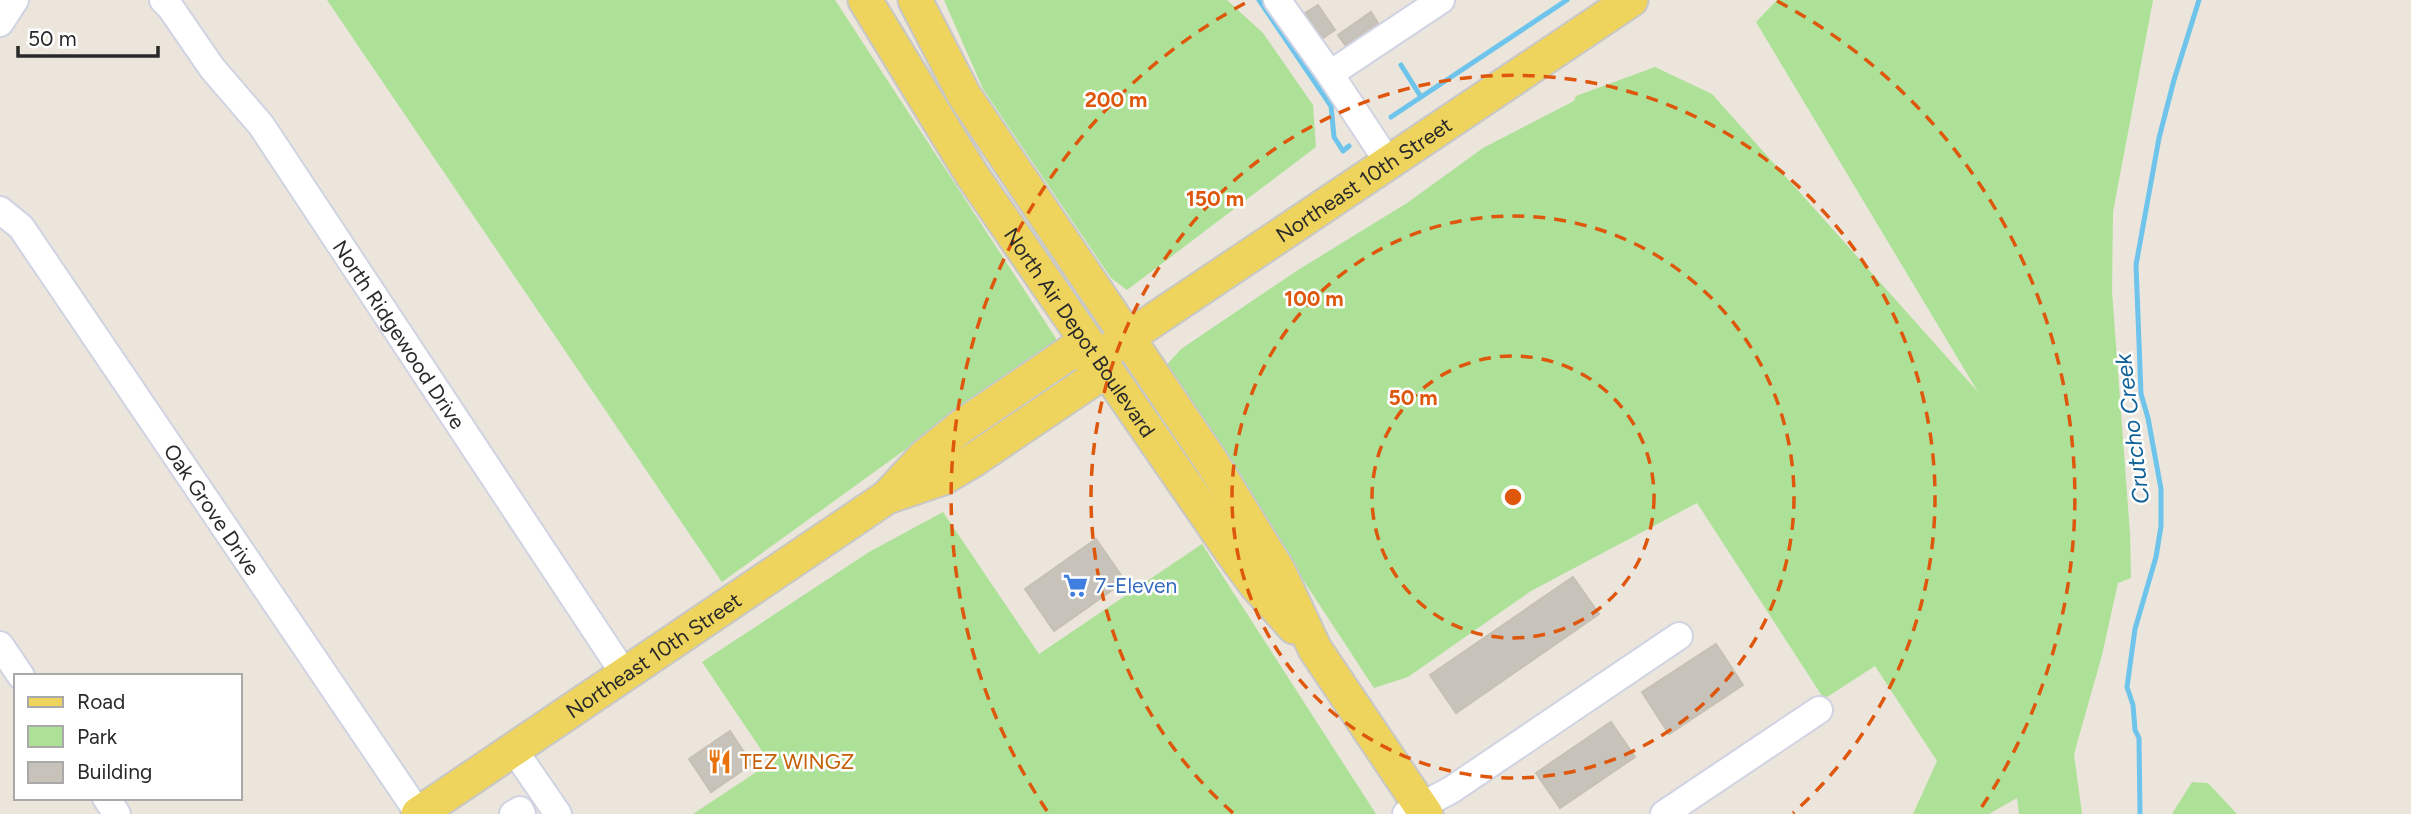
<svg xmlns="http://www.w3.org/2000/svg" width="2411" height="814" viewBox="0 0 2411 814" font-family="Figtree,sans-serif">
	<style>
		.green { fill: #ade198 }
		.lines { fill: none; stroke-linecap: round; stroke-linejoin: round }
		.stream { stroke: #6fc4ec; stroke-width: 5 }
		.building { fill: #c7c3ba; stroke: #c7c1b5; stroke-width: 2 }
		.minor-casing { stroke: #d0d3e2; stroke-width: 30 }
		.major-casing { stroke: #c7c7c7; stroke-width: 37 }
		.minor { stroke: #fff; stroke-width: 26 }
		.major { stroke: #eed45d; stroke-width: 33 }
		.ring { fill: none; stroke: #de570d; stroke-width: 3.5; stroke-dasharray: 12 9 }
		.labels { text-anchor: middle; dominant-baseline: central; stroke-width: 5; stroke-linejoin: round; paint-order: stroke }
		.street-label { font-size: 21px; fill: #292929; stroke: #fff }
		.shop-label { font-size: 21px; fill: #366cbe; stroke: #fff; text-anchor: start }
		.food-label { font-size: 21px; fill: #c56008; stroke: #fff; text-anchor: start }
		.water-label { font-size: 23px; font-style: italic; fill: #0f6197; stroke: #fff }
		.centre { fill: #de570d; stroke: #fff; stroke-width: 3.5 }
		.ring-label { font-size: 21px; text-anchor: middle; font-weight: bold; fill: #de570d; stroke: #fff; stroke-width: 5; stroke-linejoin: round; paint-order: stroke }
	</style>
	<rect width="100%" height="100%" fill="#ebe5db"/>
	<g class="green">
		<polygon points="327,0 835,0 1057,340 722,582"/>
		<polygon points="944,0 1227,0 1263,33 1313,105 1316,147 1127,290 1111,278 983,89"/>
		<polygon points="1777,0 2153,0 2113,212 2112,291 2130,534 2131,578 2118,583 2102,655 2074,754 2082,814 2019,814 2017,798 1989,814 1913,814 1937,761 1875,666 1824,699 1697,503 1531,591 1408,677 1374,688 1164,368 1181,349 1298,270 1407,203 1483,148 1574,101 1576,96 1655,67 1712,94 1978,392 1756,22"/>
		<polygon points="943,512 1039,654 1202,544 1376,814 693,814 770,763 702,662 869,552"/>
		<polygon points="2192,782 2208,783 2237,814 2172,814"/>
	</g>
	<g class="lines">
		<g class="stream">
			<polyline points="1259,0 1331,106 1334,137 1343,151 1349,146"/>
			<polyline points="1401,65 1421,97"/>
			<polyline points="1391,117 1567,0"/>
			<polyline points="2140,814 2139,738 2135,730 2133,705 2127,687 2135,629 2156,557 2161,526 2161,489 2148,418 2141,394 2136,265 2159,138 2174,80 2199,0"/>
		</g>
	</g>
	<g class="building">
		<polygon points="1318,5 1335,30 1323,38 1305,13"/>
		<polygon points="1371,12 1378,23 1345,45 1338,35"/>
		<polygon points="1096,539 1125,581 1054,631 1025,589"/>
		<polygon points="1573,577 1599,614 1456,713 1430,675"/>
		<polygon points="1716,644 1743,685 1669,734 1642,692"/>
		<polygon points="1611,722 1635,757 1560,808 1536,773"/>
		<polygon points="730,731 752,764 711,792 689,759"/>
	</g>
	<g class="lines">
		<defs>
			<g id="minor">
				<path id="s1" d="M163 0 170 7 212 68 261 125 625 675"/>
				<polyline points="1277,0 1330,74 1388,162"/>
				<polyline points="0,23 15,0"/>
				<polyline points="1330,74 1441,0"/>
				<path id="s2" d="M0 210 21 227 419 814"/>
				<polyline points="0,645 21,676"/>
				<polyline points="514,750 558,814"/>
				<polyline points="106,798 117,814"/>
				<polyline points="513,814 520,810 522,814"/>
				<polyline points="1406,814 1451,790 1679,636"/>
				<polyline points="1664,814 1819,710"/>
			</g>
			<g id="major">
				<path id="s3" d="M865 0 972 175 1238 561 1256 585 1294 627"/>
				<polyline points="915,0 964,95 1211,461 1278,570 1315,649 1426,814"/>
				<path id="s4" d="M887 497 943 478 972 461 1092 380 1097 358 1631 0"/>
				<path id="s5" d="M418 814 887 497 925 456 962 426 1072 351 1097 358"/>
			</g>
		</defs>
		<use href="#minor" class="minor-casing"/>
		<use href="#major" class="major-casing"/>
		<use href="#minor" class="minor"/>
		<use href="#major" class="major"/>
	</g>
	<g class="ring">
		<circle cx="1513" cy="497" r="141"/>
		<circle cx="1513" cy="497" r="281"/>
		<path d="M1233 813A422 422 0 1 1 1793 813"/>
		<path d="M1047 811A562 562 0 0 1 1249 1M1777 1A562 562 0 0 1 1979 811"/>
	</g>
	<defs>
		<symbol id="supermarket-bare" viewBox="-9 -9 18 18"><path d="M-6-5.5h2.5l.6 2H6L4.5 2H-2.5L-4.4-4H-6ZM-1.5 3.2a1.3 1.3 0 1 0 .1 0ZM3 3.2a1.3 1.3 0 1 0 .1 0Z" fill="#3f7fe0" stroke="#fff" stroke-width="2.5" paint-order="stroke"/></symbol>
		<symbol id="restaurant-bare" viewBox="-9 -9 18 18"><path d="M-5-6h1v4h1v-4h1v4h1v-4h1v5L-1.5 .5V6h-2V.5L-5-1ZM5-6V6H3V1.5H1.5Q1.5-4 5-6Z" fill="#e8710a" stroke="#fff" stroke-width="2.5" paint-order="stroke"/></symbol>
	</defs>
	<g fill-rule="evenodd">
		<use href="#supermarket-bare" x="1058" y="568" width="35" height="35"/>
		<use href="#restaurant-bare" x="702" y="744" width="35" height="35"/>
	</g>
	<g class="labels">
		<g class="street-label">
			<text stroke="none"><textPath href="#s4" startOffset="581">Northeast 10th Street</textPath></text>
			<text stroke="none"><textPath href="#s3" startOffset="396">North Air Depot Boulevard</textPath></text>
			<text stroke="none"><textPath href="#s1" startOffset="410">North Ridgewood Drive</textPath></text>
			<text stroke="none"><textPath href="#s2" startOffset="368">Oak Grove Drive</textPath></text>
			<text stroke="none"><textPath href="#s5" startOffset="284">Northeast 10th Street</textPath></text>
		</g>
		<g class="shop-label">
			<text x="1095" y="585">7-Eleven</text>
		</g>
		<g class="food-label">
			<text x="740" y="761">TEZ WINGZ</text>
		</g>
		<g class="water-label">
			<text transform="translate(2132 429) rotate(-97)">Crutcho Creek</text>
		</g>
	</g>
	<circle cx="1513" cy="497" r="10" class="centre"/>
	<g class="ring-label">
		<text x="1116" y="107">200 m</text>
		<text x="1215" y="206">150 m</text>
		<text x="1314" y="306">100 m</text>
		<text x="1413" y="405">50 m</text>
	</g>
	<rect x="14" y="674" width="228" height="126" fill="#ffffff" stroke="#a9a9a9" stroke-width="2"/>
	<rect x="28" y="697" width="35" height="10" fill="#eed45d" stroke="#a9a9a9" stroke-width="2"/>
	<text x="77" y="709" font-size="21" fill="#292929">Road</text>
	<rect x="28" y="726" width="35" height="21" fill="#ade198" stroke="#a9a9a9" stroke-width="2"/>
	<text x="77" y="744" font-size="21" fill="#292929">Park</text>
	<rect x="28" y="762" width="35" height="21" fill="#c7c3ba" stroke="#a9a9a9" stroke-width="2"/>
	<text x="77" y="779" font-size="21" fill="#292929">Building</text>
	<path d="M18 46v10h140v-10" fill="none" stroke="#292929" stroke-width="3.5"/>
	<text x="28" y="46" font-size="21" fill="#292929" stroke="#ffffff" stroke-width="5" paint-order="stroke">50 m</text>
</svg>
